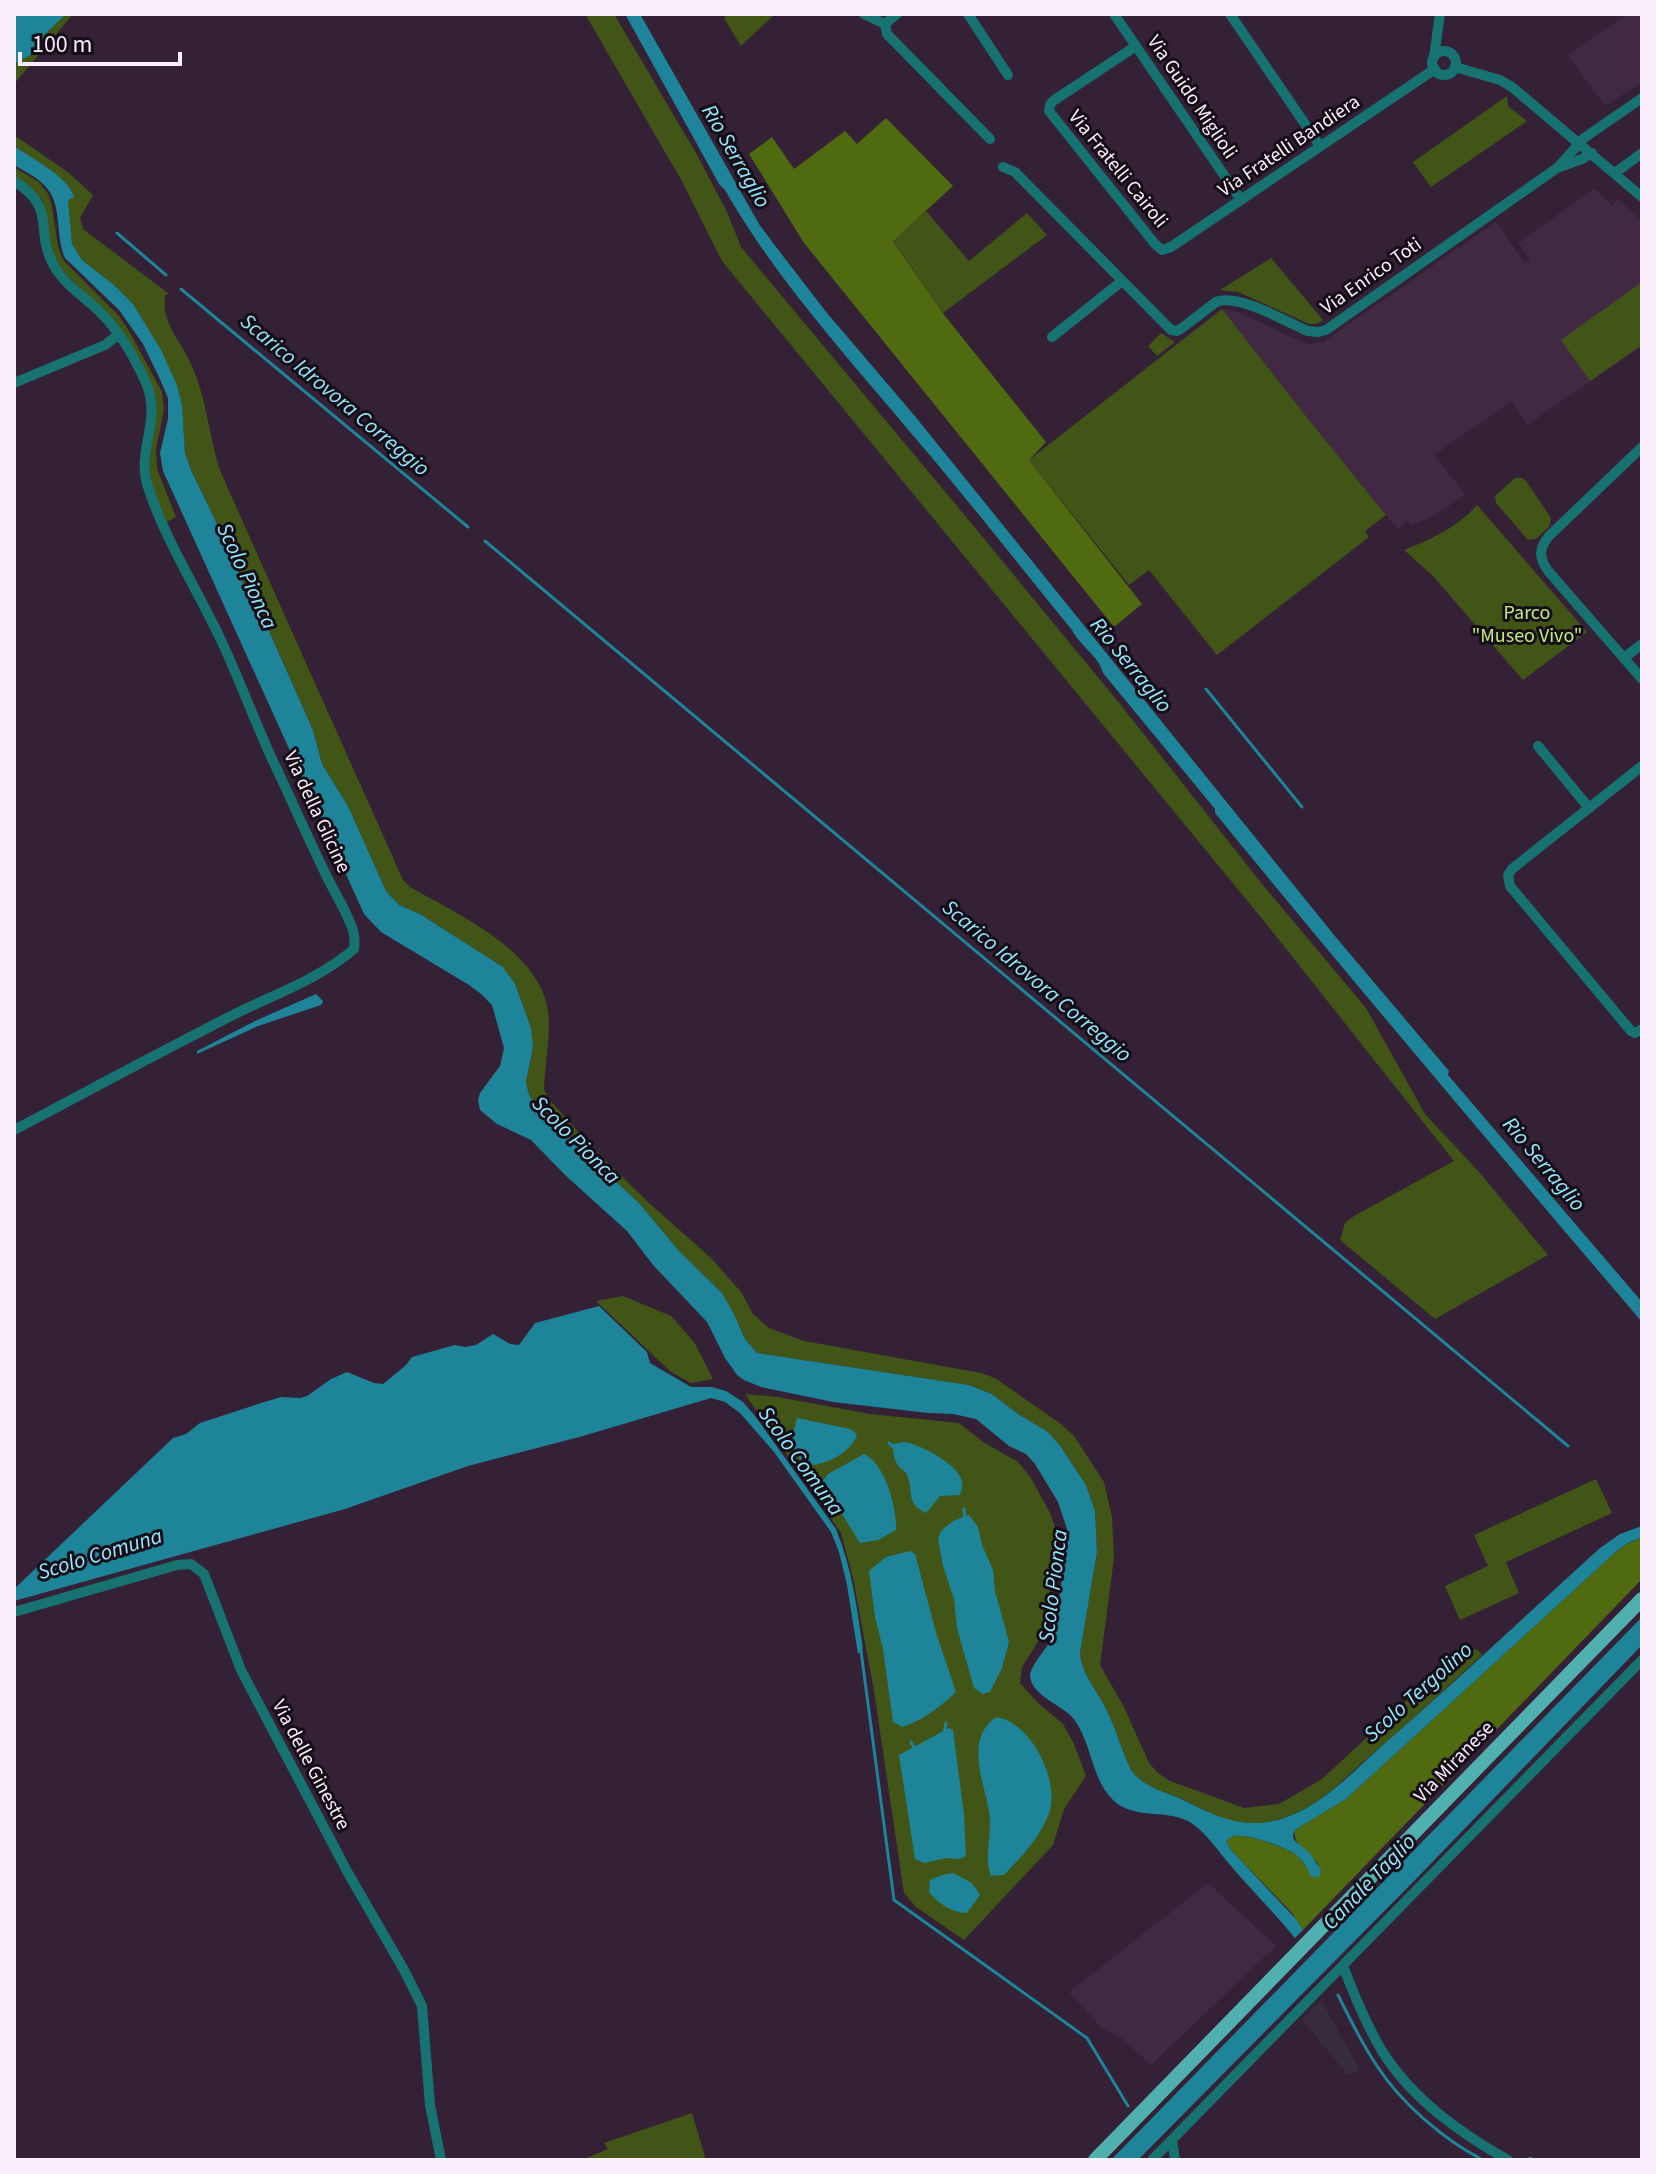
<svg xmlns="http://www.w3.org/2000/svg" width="1656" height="2174" viewBox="0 0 1656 2174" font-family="'Source Sans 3',sans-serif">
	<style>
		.built { fill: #412943 }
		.industrial { fill: #362c3b }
		.green { fill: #415616 }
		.forest { fill: #4f6a0f }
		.water { fill: #1d8499 }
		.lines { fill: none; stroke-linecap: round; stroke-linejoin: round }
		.stream { stroke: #1d8499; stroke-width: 3 }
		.minor { stroke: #177272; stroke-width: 10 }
		.major { stroke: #50b0b0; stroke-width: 14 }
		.labels { text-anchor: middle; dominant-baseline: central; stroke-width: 6; stroke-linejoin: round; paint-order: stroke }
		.street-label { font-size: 20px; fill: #faeefc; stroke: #160e17 }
		.park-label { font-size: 20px; fill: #c3ec7d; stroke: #160e17 }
		.water-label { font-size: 22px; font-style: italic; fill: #92e8fe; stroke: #160e17 }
	</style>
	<rect width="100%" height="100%" fill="#342136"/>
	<g class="built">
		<polygon points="1628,14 1642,14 1642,82 1605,106 1568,55"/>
		<polygon points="1594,189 1612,205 1618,199 1642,221 1642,346 1527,425 1512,401 1434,455 1466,495 1433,516 1411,525 1407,521 1398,529 1309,420 1222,309 1235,311 1307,344 1323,342 1496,222 1525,263 1530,259 1518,243"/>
		<polygon points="1208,1883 1276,1946 1151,2065 1121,2038 1103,2029 1069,1992"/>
	</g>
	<polygon class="industrial" points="1321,2000 1360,2070 1348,2075 1302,2020"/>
	<g class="green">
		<polygon points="14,14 73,14 14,84"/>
		<polygon points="585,14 614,14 696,153 727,212 741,247 957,506 1120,704 1262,884 1366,1008 1425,1114 1479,1172 1548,1255 1435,1319 1340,1240 1345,1223 1354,1216 1454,1161 1268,926 722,261 683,183"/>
		<polygon points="728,14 775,14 741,46 724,18"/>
		<polygon points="1507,96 1508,106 1527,121 1431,187 1413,162"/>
		<path d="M14 135 69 173 93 195 80 218 83 229 169 294 165 295C162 326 179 337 191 364 207 398 209 438 221 473L403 880 410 887C460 916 548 953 549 1022 549 1044 545 1067 544 1089L548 1098 589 1144 648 1202 711 1258 741 1292 753 1314 769 1328 804 1341 981 1373 995 1378 1061 1424 1074 1436 1104 1482 1112 1517 1114 1558 1100 1665 1124 1707 1149 1763 1158 1773 1170 1781 1244 1808 1279 1804 1322 1779 1444 1666 1460 1646 1478 1650 1482 1655C1443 1691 1404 1727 1363 1762 1345 1778 1327 1797 1306 1808 1292 1816 1275 1822 1259 1823 1231 1826 1208 1812 1184 1800 1165 1791 1144 1788 1131 1770 1121 1749 1115 1725 1104 1705 1094 1686 1082 1674 1080 1653L1097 1552 1095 1511 1086 1485 1061 1447 1048 1432 1018 1414 992 1394 969 1385 757 1353 745 1339 733 1312 722 1293 679 1251 639 1203 585 1153 549 1115 536 1105 529 1095 526 1082 533 1047 503 967 420 914 399 905 386 891 348 806 322 764 313 730 261 613 247 594 231 553 191 470 185 453 182 405 177 385 160 350 133 304 114 285 82 260 72 244 63 180 14 146Z"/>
		<polygon points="14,167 39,182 48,194 52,206 58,247 64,261 119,316 129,331 162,392 164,409 156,449 157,469 176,517 165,523 148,472 156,413 119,328 58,266 50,247 45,210 42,200 32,190 14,178"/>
		<polygon points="926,211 969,261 1027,213 1047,235 943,313 893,240"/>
		<polygon points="1271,258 1323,320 1317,324 1309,324 1238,292 1220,290"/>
		<polygon points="1642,282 1642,345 1590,381 1561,340"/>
		<polygon points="1222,309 1309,420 1386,515 1365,531 1369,537 1217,655 1149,570 1129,585 1029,460"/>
		<polygon points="1161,333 1175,342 1157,356 1148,346"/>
		<polygon points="1515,478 1522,478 1526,481 1551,518 1549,527 1536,539 1528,540 1496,503 1495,496"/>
		<path d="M1477 505 1587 632 1523 680 1433 576 1404 550C1430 540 1458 527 1477 505Z"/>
		<polygon points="623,1296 671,1316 694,1342 713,1379 691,1383 671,1372 596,1301"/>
		<polygon points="745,1394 778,1397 870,1414 959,1423 983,1442 1018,1462 1031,1478 1050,1513 1056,1530 1049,1599 1042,1635 1022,1667 1020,1683 1038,1703 1063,1724 1074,1744 1086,1776 1064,1809 1053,1845 964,1940 916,1907 904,1893 874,1691 853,1578 841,1533"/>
		<polygon points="1596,1479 1612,1513 1506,1562 1519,1593 1460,1620 1445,1586 1488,1566 1474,1535"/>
		<polygon points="692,2113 706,2160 582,2160 608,2149 604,2143"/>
	</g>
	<g class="forest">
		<polygon points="886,118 953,186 893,241 945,316 1046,442 1029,460 1142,604 1114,627 804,243 749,154 772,137 794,169 845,131 857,144"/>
		<path d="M1642 1538V1579L1303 1930 1292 1913 1231 1850 1226 1841C1227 1840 1228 1838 1230 1837 1241 1831 1285 1847 1295 1854 1300 1858 1304 1864 1308 1869L1319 1865C1311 1853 1291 1844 1295 1830L1346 1799 1607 1560C1618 1550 1627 1542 1642 1538Z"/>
	</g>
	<g class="water">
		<polygon points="14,14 66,14 44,35 34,53 14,64"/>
		<path d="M625 14H640L759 224 773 243 827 313 914 415 1334 935 1449 1071 1448 1075 1642 1302V1322C1498 1153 1355 984 1215 813V809L1103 673C1099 656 1080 646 1072 630 1018 564 966 497 910 432 845 354 776 279 725 190L719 184Z"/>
		<path d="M14 146C31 158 69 177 74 197L68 200 72 244 82 260 114 285 133 304 161 350 177 385 182 405 185 453 191 470 231 553 247 594 261 613 313 730 322 764 348 806 386 891 399 905 420 914 503 967 515 984 531 1028 533 1047 526 1082 529 1095 536 1105 549 1115 585 1153 639 1203 679 1251 722 1293 733 1312 745 1339 757 1353 969 1385 992 1394 1018 1414 1048 1432 1061 1447 1086 1485 1095 1511 1097 1552 1080 1653C1082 1674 1094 1686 1104 1705 1115 1725 1121 1749 1131 1770 1144 1788 1165 1791 1183 1800 1218 1817 1242 1830 1281 1819 1322 1807 1353 1771 1384 1744 1458 1680 1528 1613 1600 1548L1620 1534 1642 1526V1538C1627 1541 1618 1550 1607 1560L1346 1799 1295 1830 1293 1835 1294 1840 1309 1852 1321 1870 1320 1876 1315 1877 1310 1876C1308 1867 1302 1860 1295 1854 1285 1847 1242 1831 1231 1837 1229 1838 1228 1840 1226 1841L1231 1850 1296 1919 1303 1930 1295 1938C1273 1911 1248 1887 1226 1860 1215 1847 1203 1829 1188 1821 1163 1809 1134 1820 1113 1800 1091 1779 1092 1742 1073 1718 1062 1705 1032 1696 1030 1676 1030 1665 1049 1647 1054 1634L1066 1550 1067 1529 1058 1502 1035 1464 1026 1454 1009 1446 976 1419 953 1414 928 1413 833 1402 761 1387 744 1380 737 1375 725 1358 707 1322 653 1265 627 1231 565 1175 531 1140 497 1124 480 1110 478 1100 480 1093 500 1066 504 1048 492 1005 481 994 469 985 381 932 364 914 163 471 160 453 168 419V398L158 375 143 344 119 310 65 258C55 236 63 204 45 186 37 177 24 171 14 165Z"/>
		<polygon points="316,994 323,1001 321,1005 258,1026 197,1054 197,1051 255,1021"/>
		<path d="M599 1306 647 1352 650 1363 691 1387H712L726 1391 743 1402 755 1416 836 1529C852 1568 857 1608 863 1649L858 1654 847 1585 839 1552 831 1532 774 1452 740 1413 725 1402 711 1398 583 1436 468 1466 345 1509 14 1601V1589L173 1438 186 1434 200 1423 258 1404 281 1397 300 1398 307 1396 331 1379 347 1372 374 1383 383 1384 406 1365 412 1357 455 1345 465 1347 476 1345 493 1334 510 1344 519 1345 535 1323Z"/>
		<path d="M797 1418 850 1429 857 1434C852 1453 823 1467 805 1465 789 1446 791 1442 797 1418Z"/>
		<path d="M904 1442C920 1444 960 1465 962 1482 963 1487 961 1491 960 1495L940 1496 926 1513C904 1503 915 1489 906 1473 905 1471 902 1470 901 1469 894 1462 893 1453 893 1444Z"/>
		<path d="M864 1454C885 1463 897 1509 896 1530L878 1540 860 1543 822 1482 828 1474Z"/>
		<polygon points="969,1515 978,1527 982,1545 993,1570 995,1591 1009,1642 1002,1668 990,1692 983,1694 974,1688 957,1628 954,1599 943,1566 938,1539 941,1531 953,1521"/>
		<path d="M910 1551 915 1554 937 1636 956 1692C940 1707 924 1720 902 1727L893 1722 883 1649 875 1617 869 1571 886 1557Z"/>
		<polygon points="1642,1617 1642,1645 1415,1880 1138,2160 1111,2160"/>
		<path d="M996 1717C1032 1722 1062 1784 1048 1816 1038 1840 1022 1856 1004 1875L991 1876C984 1857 991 1839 990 1819 987 1786 962 1741 996 1717Z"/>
		<polygon points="949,1728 953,1730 964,1815 966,1856 959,1859 947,1858 924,1863 915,1859 899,1755"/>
		<path d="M953 1873 972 1883 980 1895 967 1913C952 1913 938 1903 929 1892L930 1880 942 1875Z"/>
	</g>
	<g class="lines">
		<g class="stream">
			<polyline points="117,233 166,275"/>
			<polyline points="181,289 468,527"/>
			<polyline points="485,541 1568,1446"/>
			<polyline points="1206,689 1302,807"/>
			<polyline points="889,1443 896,1449"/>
			<polyline points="964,1509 965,1520"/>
			<polyline points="861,1651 894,1900 1087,2038 1128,2106"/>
			<polyline points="944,1733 946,1723"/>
			<polyline points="911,1742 915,1749"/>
			<path d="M1338 1995C1350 2019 1362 2044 1377 2066 1401 2103 1444 2140 1483 2160"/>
			<polyline points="1530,2158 1534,2160"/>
		</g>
		<g class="minor">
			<polyline points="864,14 885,24 897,14"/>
			<polyline points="968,14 1008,75"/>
			<polyline points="1114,14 1241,200"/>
			<polyline points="1230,14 1320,146"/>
			<polyline points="885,24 887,34 990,139"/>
			<polyline points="1136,46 1053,101 1050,105 1049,111 1155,244 1162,250 1171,247 1435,69"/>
			<circle cx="1444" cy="63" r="12"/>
			<polyline points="1434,57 1440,14"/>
			<polyline points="1455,67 1500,80 1512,87 1642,197"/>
			<polyline points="1560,165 1584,138 1642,98"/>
			<path d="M1003 167 1015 172 1171 330 1177 331 1182 328 1216 302C1239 293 1286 322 1308 331L1318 332 1326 330 1557 168 1582 159 1592 153"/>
			<polyline points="1615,173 1642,153"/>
			<path d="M14 181C58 209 34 228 53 264 64 285 84 296 100 312 119 331 135 358 146 383 162 419 137 450 147 484 163 536 197 589 220 638 239 678 254 720 273 761 291 799 308 838 327 877 335 893 345 909 351 925 355 933 355 941 354 949 318 980 272 995 231 1016 158 1053 86 1092 14 1130"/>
			<polyline points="1052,337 1122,281"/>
			<polyline points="14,383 105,345 118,335"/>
			<path d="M1642 447 1549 536C1538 549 1539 559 1549 572L1642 679"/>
			<polyline points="1624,658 1642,644"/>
			<polyline points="1538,746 1589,808"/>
			<polyline points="1642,766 1512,869 1508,875 1510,886 1631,1031 1635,1033 1642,1029"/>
			<polyline points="14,1612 177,1565 191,1564 204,1574 241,1670 348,1873 404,1970 422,2006 430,2105 441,2160"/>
			<path d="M1343 1966C1354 1995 1366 2024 1382 2051 1412 2099 1460 2133 1508 2160"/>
			<polyline points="1172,2140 1175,2160"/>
			<polyline points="1152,2160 1642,1660"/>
		</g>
		<polyline class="major" points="1095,2160 1642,1599"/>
	</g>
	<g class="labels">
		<g class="street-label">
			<text transform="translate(1192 97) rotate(56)">Via Guido Miglioli</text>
			<text transform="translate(1289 146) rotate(-34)">Via Fratelli Bandiera</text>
			<text transform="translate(1118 169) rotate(51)">Via Fratelli Cairoli</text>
			<text transform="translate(1371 276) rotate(-35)">Via Enrico Toti</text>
			<text transform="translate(317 812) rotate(65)">Via della Glicine</text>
			<text transform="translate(1454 1762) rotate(-46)">Via Miranese</text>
			<text transform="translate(311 1765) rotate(62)">Via delle Ginestre</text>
		</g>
		<g class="park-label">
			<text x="1527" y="613">Parco<tspan x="1527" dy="23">"Museo Vivo"</tspan></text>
		</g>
		<g class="water-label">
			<text transform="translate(736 156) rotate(60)">Rio Serraglio</text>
			<text transform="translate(335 395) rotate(40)">Scarico Idrovora Correggio</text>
			<text transform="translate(247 576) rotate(65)">Scolo Pionca</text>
			<text transform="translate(1131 665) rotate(51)">Rio Serraglio</text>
			<text transform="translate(1037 981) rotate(40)">Scarico Idrovora Correggio</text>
			<text transform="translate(576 1140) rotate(45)">Scolo Pionca</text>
			<text transform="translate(1544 1164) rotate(50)">Rio Serraglio</text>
			<text transform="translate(801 1461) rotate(54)">Scolo Comuna</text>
			<text transform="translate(100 1554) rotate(-17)">Scolo Comuna</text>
			<text transform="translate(1053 1586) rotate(-83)">Scolo Pionca</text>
			<text transform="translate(1418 1692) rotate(-42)">Scolo Tergolino</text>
			<text transform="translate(1369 1882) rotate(-46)">Canale Taglio</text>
		</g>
	</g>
	<rect width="1656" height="2174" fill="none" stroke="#faeefc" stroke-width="32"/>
	<path d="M20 52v12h160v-12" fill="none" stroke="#faeefc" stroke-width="4"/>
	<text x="32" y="52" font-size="24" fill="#faeefc" stroke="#160e17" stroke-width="6" paint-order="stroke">100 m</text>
</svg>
